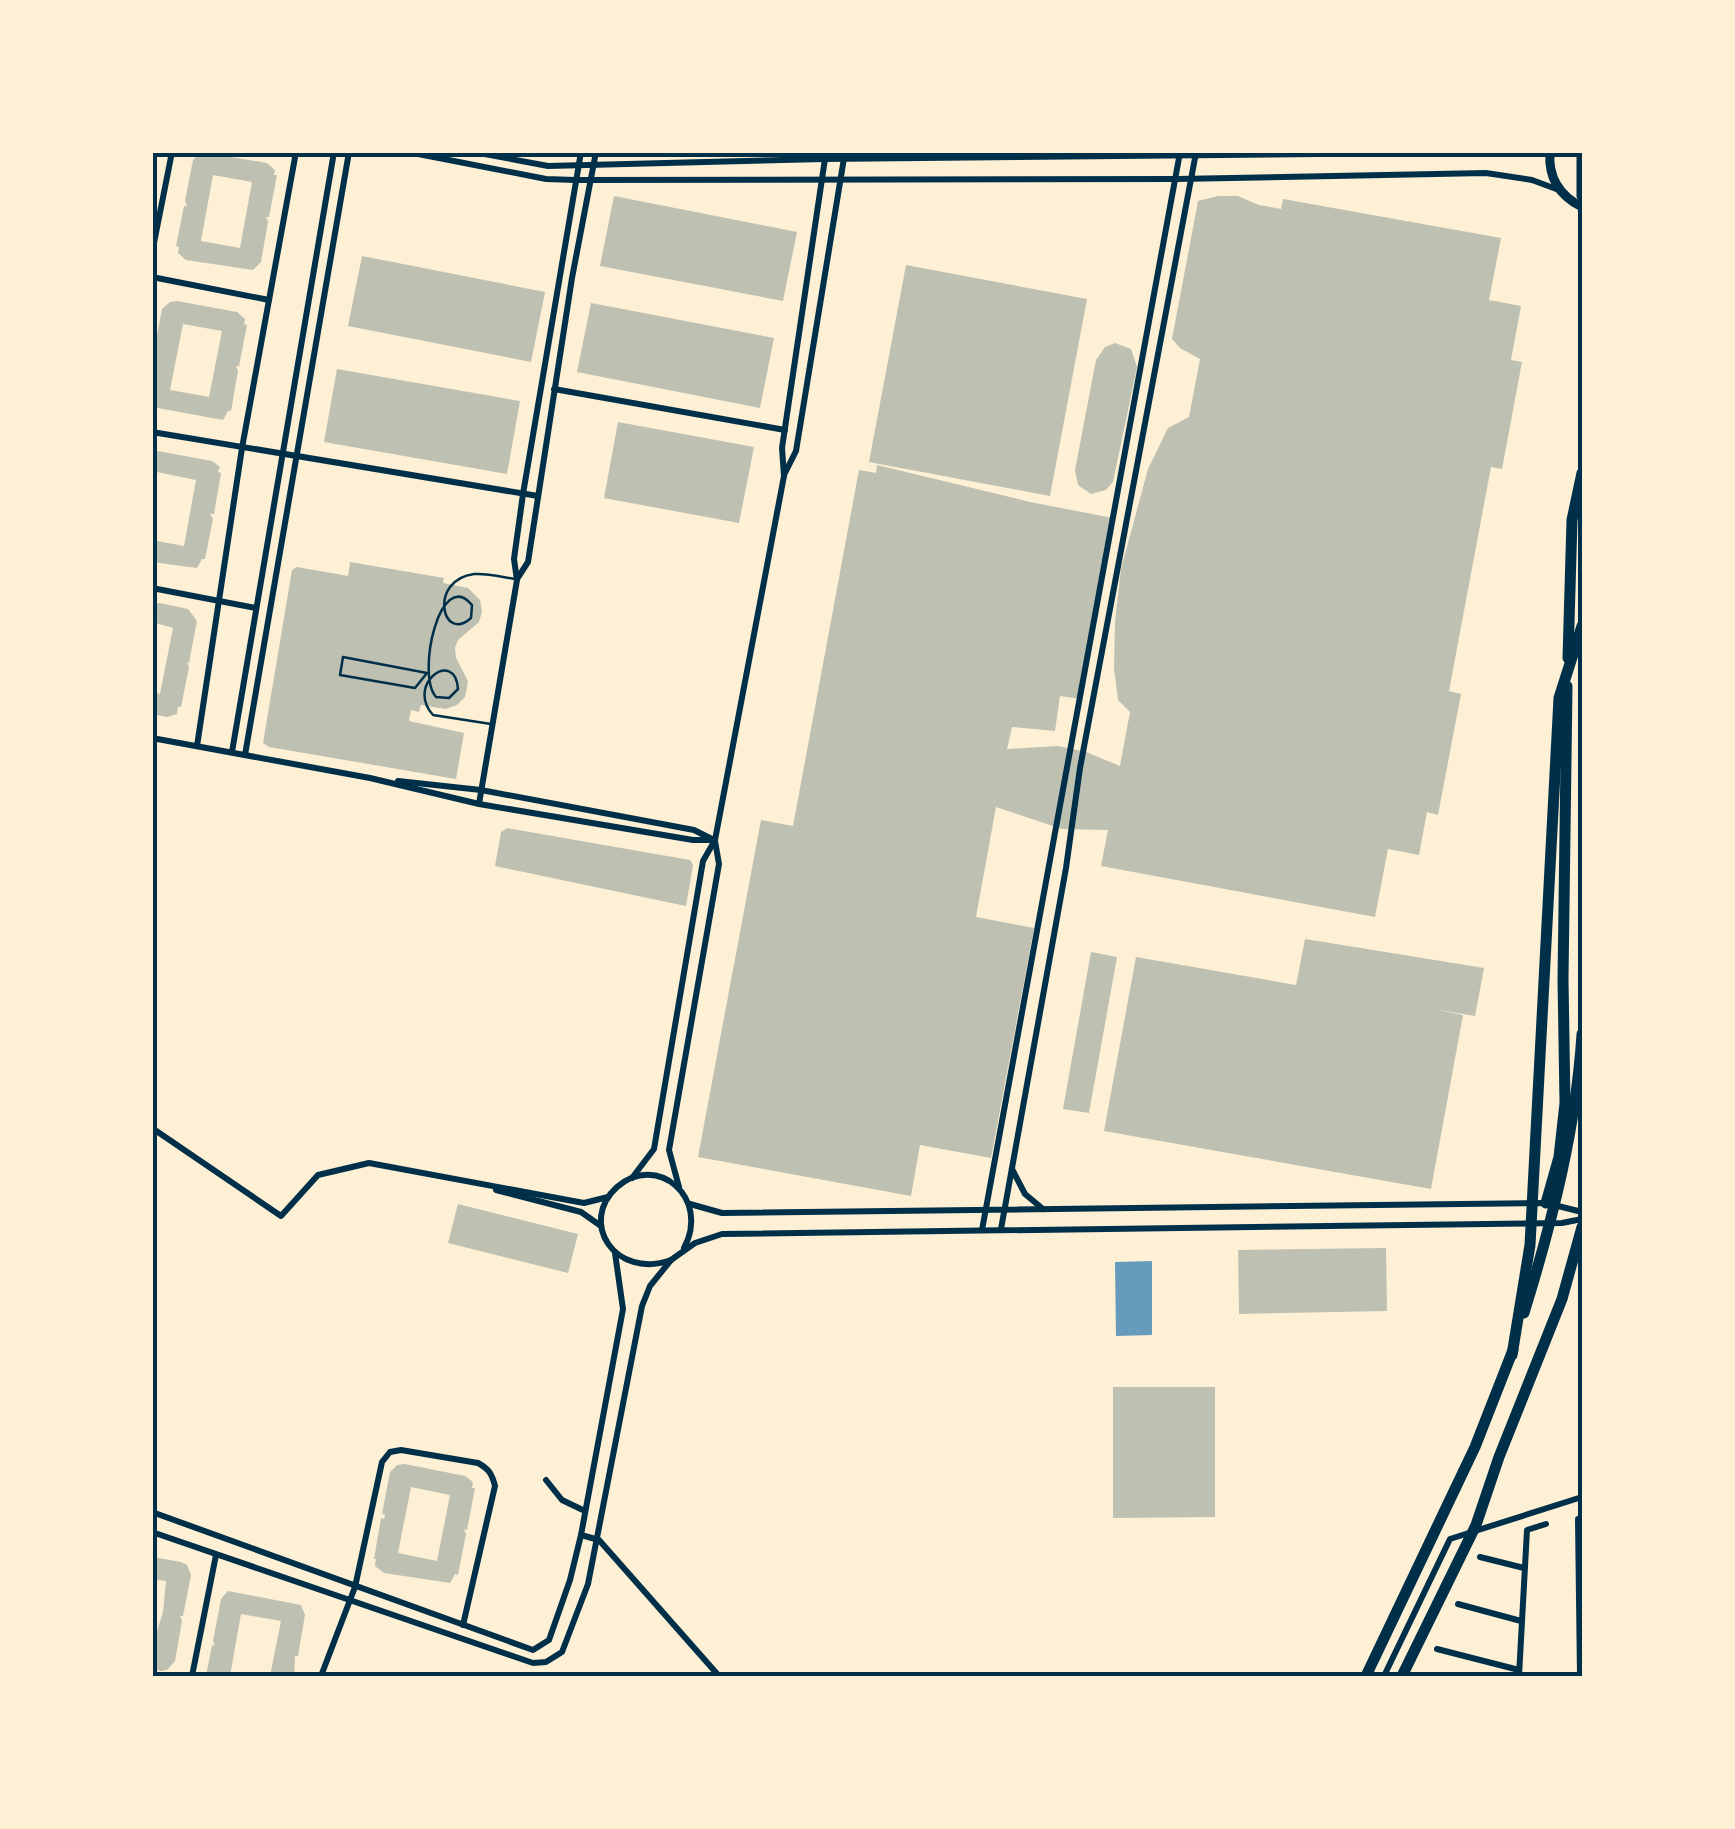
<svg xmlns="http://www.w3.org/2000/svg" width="1735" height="1829" viewBox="0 0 1735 1829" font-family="'Work Sans',sans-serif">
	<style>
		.water { fill: #669bbc }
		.building { fill: #bec0b2; fill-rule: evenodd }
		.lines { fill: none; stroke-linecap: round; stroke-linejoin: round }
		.service { stroke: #003049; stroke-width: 2.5 }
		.minor { stroke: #003049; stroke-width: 6 }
		.secondary { stroke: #003049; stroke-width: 9 }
		.motorway { stroke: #003049; stroke-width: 11 }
		.neatline { fill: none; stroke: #003049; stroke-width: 4 }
	</style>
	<rect width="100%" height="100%" fill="#fdf0d5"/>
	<polygon class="water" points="1152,1261 1152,1335 1116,1336 1115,1262"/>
	<g class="building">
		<path d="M200 152 267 163 275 170 274 175H277L269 217H266L268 222 261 262 253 270 186 260 178 253 179 247 176 246 184 206H187L185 201 193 160ZM213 175 252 182 240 248 201 241Z"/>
		<polygon points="614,196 797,232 783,301 600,266"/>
		<polygon points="1218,196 1238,196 1259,205 1281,209 1283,199 1501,238 1489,300 1521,306 1511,360 1522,362 1502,469 1491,467 1449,691 1461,694 1438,815 1427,812 1419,855 1388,849 1375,917 1101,866 1108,830 1062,829 996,807 976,917 1034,928 991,1158 920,1145 911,1196 698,1157 761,820 793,826 859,470 876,473 877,465 1030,502 1113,518 1080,699 1060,696 1055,731 1012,727 1007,749 1058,746 1086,752 1120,766 1130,712 1118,700 1114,668 1115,622 1121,569 1148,469 1168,428 1189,417 1200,359 1180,348 1172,339 1198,201"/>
		<polygon points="362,256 545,292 531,362 348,326"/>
		<polygon points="906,265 1087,299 1050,496 869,462"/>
		<path d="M177 301 237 312 245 319 244 324 247 325 239 366H236L238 371 231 411H228L223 420 152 407V360L153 355 156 356 154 351 162 309 170 302ZM183 324 222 331 209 397 170 390Z"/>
		<polygon points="591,303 774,338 760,408 577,372"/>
		<polygon points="1115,343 1131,349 1137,367 1113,482 1106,490 1091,494 1078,485 1075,470 1096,360 1105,347"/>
		<polygon points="337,369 520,401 507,474 324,442"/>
		<polygon points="618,422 754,447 739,523 604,498"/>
		<polygon points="152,450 212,461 220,467 218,472 221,473 214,514 210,514 213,519 205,559 202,559 197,568 152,562 152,540 184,546 196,480 157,472 152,488"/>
		<polygon points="350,562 444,578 443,583 468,588 480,600 482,612 479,622 458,640 455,648 456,658 468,681 465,697 457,705 446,709 421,705 419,712 411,710 409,721 464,733 456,779 269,747 263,743 292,570 297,567 348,576"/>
		<polygon points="160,603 188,609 197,621 189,663 187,662 189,667 181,707 178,707 177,714 167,717 152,714 152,692 160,694 173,628 152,622 152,604"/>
		<polygon points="507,828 690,860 693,865 686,906 495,866 501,832"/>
		<polygon points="1305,939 1484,968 1475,1016 1433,1009 1463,1015 1431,1189 1104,1131 1136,957 1296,985"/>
		<polygon points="1091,952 1117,957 1089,1113 1063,1109"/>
		<polygon points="458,1204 578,1234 568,1273 448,1243"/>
		<polygon points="1386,1248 1387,1311 1239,1314 1238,1250"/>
		<polygon points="1113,1387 1215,1387 1215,1517 1113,1518"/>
		<path d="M405 1464 465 1476 473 1482 472 1488H475L467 1530 464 1529 466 1534 458 1575 455 1574 450 1583 384 1573 375 1566 376 1559H374L381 1518 384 1519 385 1514H382L390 1472 397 1465ZM411 1487 450 1495 437 1561 398 1553Z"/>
		<polygon points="153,1557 181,1562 187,1565 191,1575 183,1616 180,1616 182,1621 175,1661 167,1670 161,1671 152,1669 152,1647 163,1612 166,1581 152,1579"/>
		<polygon points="228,1591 301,1605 305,1615 298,1656 295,1656 294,1676 270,1676 281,1621 241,1614 230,1676 206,1676 212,1645 215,1646 213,1641 221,1599"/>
	</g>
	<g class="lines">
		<g class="service">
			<polygon points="343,657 427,673 415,688 340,675"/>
			<path d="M491 724 433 715C405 684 455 648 458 689L449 698 436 697C416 675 440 566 472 605L471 618C442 644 428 580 474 574 487 573 502 577 515 579"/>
		</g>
		<g class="minor">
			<polyline points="408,152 546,179 575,180 1177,179 1486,173 1532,180 1559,190"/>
			<polyline points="474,152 548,166 824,159 1512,152"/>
			<polyline points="152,253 172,152"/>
			<polyline points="152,277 269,300"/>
			<polyline points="554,389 785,430"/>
			<polyline points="152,432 538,496"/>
			<polyline points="784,475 796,451 845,152"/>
			<polyline points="517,579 528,562 572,278 596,152"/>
			<polyline points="152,588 256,608"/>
			<polyline points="152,738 370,778 479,804 693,840 714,840"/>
			<polyline points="197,746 242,448 296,152"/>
			<polyline points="232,752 334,152"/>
			<polyline points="245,755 349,152"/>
			<polyline points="398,781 481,790 694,830 714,840"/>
			<polyline points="479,804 517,580 514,559 523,494 581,152"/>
			<polyline points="152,1128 281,1216 318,1175 369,1163 584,1203 608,1197"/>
			<polyline points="1012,1169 1025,1194 1043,1209"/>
			<polyline points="632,1178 654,1149 703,861 715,840 784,476 782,448 826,152"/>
			<polyline points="679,1187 669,1150 719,864 715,841"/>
			<polyline points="496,1190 581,1212 601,1226"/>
			<polyline points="690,1204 722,1213 1546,1203 1582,1212"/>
			<polyline points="1001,1229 1066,868 1080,768 1195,158"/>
			<polyline points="982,1230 1179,158"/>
			<path d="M671 1260C615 1280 578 1222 617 1187 657 1152 711 1198 684 1248"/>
			<polyline points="546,1480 562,1500 585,1511"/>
			<polyline points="152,1512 533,1650 549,1640 570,1580 581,1535 623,1309 615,1253"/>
			<polyline points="152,1532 533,1663 546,1662 562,1652 588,1584 642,1306 650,1286 671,1260 695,1243 722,1234 1562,1223 1582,1219"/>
			<polyline points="581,1535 599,1540 719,1676"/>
			<polyline points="1480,1557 1524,1568"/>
			<polyline points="1458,1604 1521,1621"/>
			<polyline points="1437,1649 1519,1670"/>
			<polyline points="192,1676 216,1555"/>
			<path d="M321 1676 355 1587 382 1462 390 1452 401 1450 478 1463C489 1469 492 1474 495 1486L463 1625"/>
			<polyline points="1384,1676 1450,1539 1582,1497"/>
			<polyline points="1519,1676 1527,1530 1546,1524"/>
			<polyline points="1580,1676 1578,1519 1582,1518"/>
		</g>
		<path class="secondary" d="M1550 152C1548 178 1560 196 1582 207"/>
		<g class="motorway">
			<polyline points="1582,152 1582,196"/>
			<polyline points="1568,658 1572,520 1582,473"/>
			<polyline points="1546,1203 1559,1157 1565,1103 1563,979 1567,686"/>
			<path d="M1524 1313C1552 1222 1576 1129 1582 1034"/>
			<polyline points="1512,1355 1530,1245 1559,698 1582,626"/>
			<polyline points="1366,1676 1475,1447 1513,1350"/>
			<polyline points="1402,1676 1476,1525 1499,1457 1562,1299 1582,1227"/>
		</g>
	</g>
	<rect width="1735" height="1829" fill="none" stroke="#fdf0d5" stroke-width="310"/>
	<rect x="155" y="155" width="1425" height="1519" class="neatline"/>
</svg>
